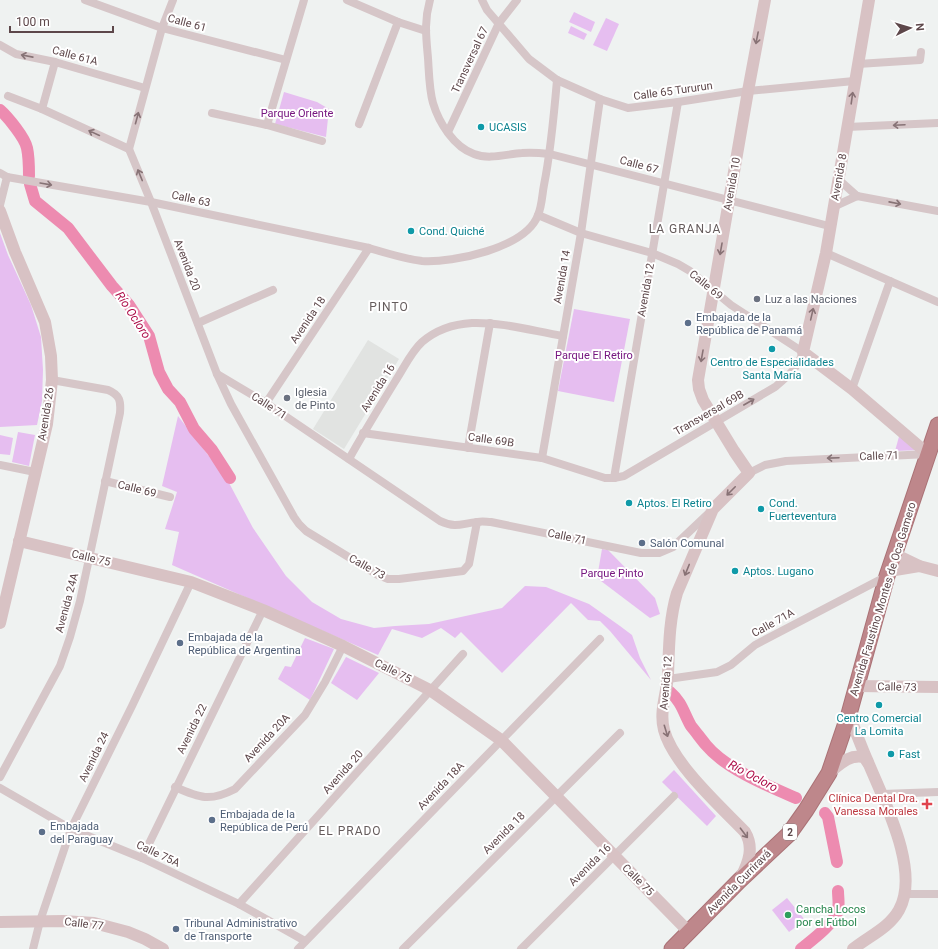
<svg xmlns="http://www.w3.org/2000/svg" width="938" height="949" viewBox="0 0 938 949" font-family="Roboto,sans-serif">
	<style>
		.education { fill: #e1e3e1 }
		.green { fill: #e6bef0 }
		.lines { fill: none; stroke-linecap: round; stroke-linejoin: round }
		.river { stroke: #ed8bb0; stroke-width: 12 }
		.highway-casing { stroke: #aa7276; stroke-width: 17 }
		.street { stroke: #d6c6c8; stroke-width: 8 }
		.secondary { stroke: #d8c2c4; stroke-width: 12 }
		.highway { stroke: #be878b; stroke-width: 15 }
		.oneway { stroke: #887275 }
		.oneway2 { stroke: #877376 }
		.culture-dot { fill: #0f9aa8; stroke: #fff; stroke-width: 1.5 }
		.worship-dot { fill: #6b7280; stroke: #fff; stroke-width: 1.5 }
		.service-dot { fill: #5c6f8a; stroke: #fff; stroke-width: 1.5 }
		.health-dot { fill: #e0444e; stroke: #fff; stroke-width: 1.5 }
		.leisure-dot { fill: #2e9e5b; stroke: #fff; stroke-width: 1.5 }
		.labels { text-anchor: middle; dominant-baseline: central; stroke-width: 4; stroke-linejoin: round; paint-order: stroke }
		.shield { fill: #fff; stroke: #8e7e80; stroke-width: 1 }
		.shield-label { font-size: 10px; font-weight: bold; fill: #5d474a }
		.street-label { font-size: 11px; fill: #5d474a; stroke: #fff }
		.park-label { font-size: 11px; fill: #771780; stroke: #fff }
		.culture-label { font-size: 11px; fill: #0d838f; stroke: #fff; text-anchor: start }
		.worship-label { font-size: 11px; fill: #5b616d; stroke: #fff; text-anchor: start }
		.service-label { font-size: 11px; fill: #4e5e75; stroke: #fff; text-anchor: start }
		.health-label { font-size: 11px; fill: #be3a42; stroke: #fff; text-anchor: end }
		.leisure-label { font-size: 11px; fill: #27864d; stroke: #fff; text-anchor: start }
		.neighbourhood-label { font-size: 12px; letter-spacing: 1px; fill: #655c5c; stroke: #fff }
		.water-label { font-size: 12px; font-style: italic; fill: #ac0b47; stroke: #fff }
	</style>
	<rect width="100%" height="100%" fill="#eff2f1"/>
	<polygon class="education" points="368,340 399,359 344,449 313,429"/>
	<g class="green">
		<polygon points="574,12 595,22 591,32 569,22"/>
		<polygon points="606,18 619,24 607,51 593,45"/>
		<polygon points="571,26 587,34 584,40 568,33"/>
		<polygon points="284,92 317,102 329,109 326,137 275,124"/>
		<polygon points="0,233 8,255 31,305 41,337 43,370 42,401 37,425 0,427"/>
		<polygon points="574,309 630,319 614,402 558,391"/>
		<polygon points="178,416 228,481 253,528 286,576 312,602 341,619 374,628 395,626 429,624 502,608 525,586 546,587 589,604 620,626 632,635 640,658 651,680 610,631 600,621 588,620 571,603 502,673 461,632 455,638 441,628 422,638 392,629 378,655 172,565 179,532 165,529 177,492 162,486"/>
		<polygon points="18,432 35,435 29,466 12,462"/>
		<polygon points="900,433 920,450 895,451"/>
		<polygon points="0,435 13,438 10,455 0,454"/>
		<polygon points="602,549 608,550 655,598 660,614 650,618 597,578"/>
		<polygon points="305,638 334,649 310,700 278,679 285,666 291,667"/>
		<polygon points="346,657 379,673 357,700 331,683"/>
		<polygon points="674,770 716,816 707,826 662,782"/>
		<polygon points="787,898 805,920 789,932 772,910"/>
	</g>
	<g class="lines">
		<g class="river">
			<path d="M0 110C8 117 25 138 27 148 29 157 29 167 29 176"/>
			<polyline points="30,184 35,201 68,228 112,286 129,305 149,336 159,372 168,389 180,402 194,429 212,450 230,478"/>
			<path d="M670 692C682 702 684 714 691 726 696 732 701 739 706 745 726 769 768 786 796 798"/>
			<polyline points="825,813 828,817 837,862"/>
			<path d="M801 949C813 939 830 927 837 913 840 907 838 898 838 891"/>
		</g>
		<defs>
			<polyline id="highway" points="672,949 739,881 789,834 806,810 829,773 849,714 887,576 938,425"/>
		</defs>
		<use href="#highway" class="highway-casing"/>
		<g class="street">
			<polyline points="85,0 162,28 286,60"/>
			<polyline points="173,0 162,28 129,149 151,202 217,374 231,404 294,517 299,524 306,531 378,575 388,579 399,579 463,571 469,564 477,522"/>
			<polyline points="347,0 398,22 426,31"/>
			<path d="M430 0C424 21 426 36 428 58 429 72 429 89 433 103 439 123 454 147 474 154 489 160 507 154 522 153 532 152 541 153 550 154L829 226"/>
			<polyline points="482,0 487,10 529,59 557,80 600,99 628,108 678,102 748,91 854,81"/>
			<polyline points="0,45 16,54 55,62 145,88"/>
			<polyline points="858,64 920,60 921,52"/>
			<polyline points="8,96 42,109 129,149"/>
			<polyline points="42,109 55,62"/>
			<polyline points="212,113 267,125 322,141"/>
			<polyline points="359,124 398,22"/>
			<polyline points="267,125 304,0"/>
			<polyline points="847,127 938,123"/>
			<polyline points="448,132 499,23 517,0"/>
			<path d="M0 173 7 177 151 202 369 248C386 253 404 259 422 261 453 263 526 248 538 215 542 206 542 195 544 185 551 150 554 115 557 80"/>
			<polyline points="838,179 857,196"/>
			<polyline points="857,196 938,211"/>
			<polyline points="0,205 7,177"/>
			<polyline points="833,207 857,196"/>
			<polyline points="826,253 938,302"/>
			<polyline points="198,323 273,290"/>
			<path d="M217 374 266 403 440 521C458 529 461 523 478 522 482 521 487 522 491 522L641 553H659L673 547 710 512"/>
			<polyline points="852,389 890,281"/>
			<polyline points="266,403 369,248"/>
			<path d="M363 433 542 458 605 478H614L624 476 775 387C788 376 797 369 803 352L731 305 690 271 678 264 652 253 581 233 538 215"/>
			<polyline points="468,448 490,323"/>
			<polyline points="542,458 581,233 600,99"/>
			<path d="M349 459C364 432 380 406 396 380 404 368 411 352 422 342 436 330 454 324 472 323 502 322 533 331 563 336"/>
			<polyline points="0,465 35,472"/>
			<polyline points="749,473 765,465 786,461 928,454"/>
			<polyline points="614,478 678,102"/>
			<polyline points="105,481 170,497"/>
			<polyline points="668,679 717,672 731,665 755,645 887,576"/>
			<path d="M0 777 60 666 70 637 80 601 120 413C121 401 120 395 108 390L52 380"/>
			<path d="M175 787C200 798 210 802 235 789L305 715 325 682 343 646"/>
			<polyline points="0,788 71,829 142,858 239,904 305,941"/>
			<polyline points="882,794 938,792"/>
			<polyline points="142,858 263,610"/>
			<polyline points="905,894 938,894"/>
			<polyline points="239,904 463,654"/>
			<polyline points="33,949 40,921 71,829 132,706 191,582"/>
			<polyline points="298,949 600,639"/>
			<polyline points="403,949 620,733"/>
			<polyline points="521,949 674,796"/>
		</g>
		<g class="secondary">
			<polyline points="869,0 826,253 803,352 852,389 928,454"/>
			<polyline points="0,211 15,252 45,322 51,356 52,380 47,424 0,623"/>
			<polyline points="19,541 191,582 263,610 343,646 430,690 501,740 689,932"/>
			<polyline points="894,554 919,566 938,571"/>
			<polyline points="889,571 919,566"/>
			<polyline points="856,686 938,687"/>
			<path d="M849 714C855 730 861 746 868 762 883 799 921 871 899 910 889 928 869 936 853 949"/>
			<path d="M829 773C840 764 849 754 864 757L868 763"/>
			<path d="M741 877C749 862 754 847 745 832 720 806 673 764 664 730 659 711 667 693 668 675 669 647 669 620 677 593L713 509 749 473 734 451 703 400 699 389 698 380 748 91 765 0"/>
			<polyline points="0,922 63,921 94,923 128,932 145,939 163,949"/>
		</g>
		<use href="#highway" class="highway"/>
	</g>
	<defs><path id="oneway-shaft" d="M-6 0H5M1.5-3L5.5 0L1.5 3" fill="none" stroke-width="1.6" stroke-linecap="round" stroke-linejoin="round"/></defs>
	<g class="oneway">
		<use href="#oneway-shaft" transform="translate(757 38) rotate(101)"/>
		<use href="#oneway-shaft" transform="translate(852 98) rotate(-82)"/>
		<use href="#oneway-shaft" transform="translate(721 249) rotate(100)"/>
		<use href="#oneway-shaft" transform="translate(812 314) rotate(-77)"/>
		<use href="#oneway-shaft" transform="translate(702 356) rotate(100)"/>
		<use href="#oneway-shaft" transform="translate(731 491) rotate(135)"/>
		<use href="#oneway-shaft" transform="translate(687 570) rotate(112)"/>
		<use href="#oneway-shaft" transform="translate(666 731) rotate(73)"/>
		<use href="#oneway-shaft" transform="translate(744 833) rotate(53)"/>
	</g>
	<g class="oneway2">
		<use href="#oneway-shaft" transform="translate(27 56) rotate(-169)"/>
		<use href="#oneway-shaft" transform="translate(137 118) rotate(-75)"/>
		<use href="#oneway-shaft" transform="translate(899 125) rotate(177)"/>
		<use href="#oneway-shaft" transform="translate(94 133) rotate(-155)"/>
		<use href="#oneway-shaft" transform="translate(140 175) rotate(-112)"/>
		<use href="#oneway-shaft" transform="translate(46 184) rotate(10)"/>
		<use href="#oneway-shaft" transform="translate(895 203) rotate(11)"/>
		<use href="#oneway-shaft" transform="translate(749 402) rotate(-30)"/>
		<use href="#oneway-shaft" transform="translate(833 458) rotate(178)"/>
	</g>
	<g class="culture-dot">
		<circle cx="481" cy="127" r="4"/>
		<circle cx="411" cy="231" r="4"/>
		<circle cx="772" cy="349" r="4"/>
		<circle cx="629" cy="503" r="4"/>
		<circle cx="761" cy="509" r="4"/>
		<circle cx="735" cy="571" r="4"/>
		<circle cx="879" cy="705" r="4"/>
		<circle cx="891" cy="754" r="4"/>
	</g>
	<g class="worship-dot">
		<circle cx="757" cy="299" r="4"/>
		<circle cx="287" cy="398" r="4"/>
	</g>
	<g class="service-dot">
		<circle cx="688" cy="323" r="4"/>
		<circle cx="642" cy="543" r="4"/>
		<circle cx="180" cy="643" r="4"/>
		<circle cx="212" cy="820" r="4"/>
		<circle cx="42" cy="832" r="4"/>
		<circle cx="176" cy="929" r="4"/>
	</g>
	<path class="health-dot" d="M925 798h4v4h4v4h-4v4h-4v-4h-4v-4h4z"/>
	<circle class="leisure-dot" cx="788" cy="915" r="4"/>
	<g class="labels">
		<rect class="shield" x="783" y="824" width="14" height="16" rx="3"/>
		<g class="shield-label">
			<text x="790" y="832">2</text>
		</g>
		<g class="street-label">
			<text transform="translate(187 23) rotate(15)">Calle 61</text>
			<text transform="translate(75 56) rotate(15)">Calle 61A</text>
			<text transform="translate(470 60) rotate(-65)">Transversal 67</text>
			<text transform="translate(673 91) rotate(-8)">Calle 65 Tururun</text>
			<text transform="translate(639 165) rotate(15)">Calle 67</text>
			<text transform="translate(839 177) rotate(-80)">Avenida 8</text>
			<text transform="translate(732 184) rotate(-80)">Avenida 10</text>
			<text transform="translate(191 199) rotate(12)">Calle 63</text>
			<text transform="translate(187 265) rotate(69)">Avenida 20</text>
			<text transform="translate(562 277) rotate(-80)">Avenida 14</text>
			<text transform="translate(706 285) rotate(39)">Calle 69</text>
			<text transform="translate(646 290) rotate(-80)">Avenida 12</text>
			<text transform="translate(308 320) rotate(-56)">Avenida 18</text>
			<text transform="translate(378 388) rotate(-58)">Avenida 16</text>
			<text transform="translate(269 406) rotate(33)">Calle 71</text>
			<text transform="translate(709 413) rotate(-30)">Transversal 69B</text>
			<text transform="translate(46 414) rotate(-81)">Avenida 26</text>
			<text transform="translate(491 440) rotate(8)">Calle 69B</text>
			<text transform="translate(879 456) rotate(-2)">Calle 71</text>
			<text transform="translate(137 489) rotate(14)">Calle 69</text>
			<text transform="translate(567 537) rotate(12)">Calle 71</text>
			<text transform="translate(91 558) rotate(13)">Calle 75</text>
			<text transform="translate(367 567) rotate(29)">Calle 73</text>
			<text transform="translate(883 599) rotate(-73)">Avenida Faustino Montes de Oca Gamero</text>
			<text transform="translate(67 603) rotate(-75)">Avenida 24A</text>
			<text transform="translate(773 623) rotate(-29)">Calle 71A</text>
			<text transform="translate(393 671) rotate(27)">Calle 75</text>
			<text transform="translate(666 683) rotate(-85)">Avenida 12</text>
			<text transform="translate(897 687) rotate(1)">Calle 73</text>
			<text transform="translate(192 729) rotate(-64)">Avenida 22</text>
			<text transform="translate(267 738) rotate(-47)">Avenida 20A</text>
			<text transform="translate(94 757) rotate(-64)">Avenida 24</text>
			<text transform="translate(343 772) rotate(-48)">Avenida 20</text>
			<text transform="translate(441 786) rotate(-46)">Avenida 18A</text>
			<text transform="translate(504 833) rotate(-45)">Avenida 18</text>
			<text transform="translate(158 854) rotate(25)">Calle 75A</text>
			<text transform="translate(590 865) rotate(-45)">Avenida 16</text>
			<text transform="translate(638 880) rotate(45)">Calle 75</text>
			<text transform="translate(739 882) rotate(-45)">Avenida Curriravá</text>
			<text transform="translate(84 924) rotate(7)">Calle 77</text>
		</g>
		<g class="park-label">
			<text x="297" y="113">Parque Oriente</text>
			<text x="594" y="355">Parque El Retiro</text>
			<text x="612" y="573">Parque Pinto</text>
		</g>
		<g class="culture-label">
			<text x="489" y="127">UCASIS</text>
			<text x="419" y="231">Cond. Quiché</text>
			<text x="772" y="362" text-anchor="middle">Centro de Especialidades<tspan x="772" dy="13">Santa María</tspan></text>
			<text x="637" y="503">Aptos. El Retiro</text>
			<text x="769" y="503">Cond.<tspan x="769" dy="13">Fuerteventura</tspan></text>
			<text x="743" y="571">Aptos. Lugano</text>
			<text x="879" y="718" text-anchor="middle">Centro Comercial<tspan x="879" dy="13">La Lomita</tspan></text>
			<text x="899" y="754">Fast</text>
		</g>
		<g class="worship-label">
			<text x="765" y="299">Luz a las Naciones</text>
			<text x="295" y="392">Iglesia<tspan x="295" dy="13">de Pinto</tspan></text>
		</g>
		<g class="service-label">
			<text x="696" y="317">Embajada de la<tspan x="696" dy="13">República de Panamá</tspan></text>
			<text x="650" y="543">Salón Comunal</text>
			<text x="188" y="637">Embajada de la<tspan x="188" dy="13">República de Argentina</tspan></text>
			<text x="220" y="814">Embajada de la<tspan x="220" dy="13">República de Perú</tspan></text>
			<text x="50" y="826">Embajada<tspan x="50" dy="13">del Paraguay</tspan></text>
			<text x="184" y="923">Tribunal Administrativo<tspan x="184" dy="13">de Transporte</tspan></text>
		</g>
		<g class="health-label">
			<text x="918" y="798">Clínica Dental Dra.<tspan x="918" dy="13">Vanessa Morales</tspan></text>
		</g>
		<g class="leisure-label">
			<text x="796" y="909">Cancha Locos<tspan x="796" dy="13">por el Fútbol</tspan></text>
		</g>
		<g class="neighbourhood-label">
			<text x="685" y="229">LA GRANJA</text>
			<text x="389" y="307">PINTO</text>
			<text x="350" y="831">EL PRADO</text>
		</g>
		<g class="water-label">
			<text transform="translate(133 315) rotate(57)">Río Ocloro</text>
			<text transform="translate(753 776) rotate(28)">Río Ocloro</text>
		</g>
	</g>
	<g transform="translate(910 28) rotate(85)" stroke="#ffffff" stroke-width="3" paint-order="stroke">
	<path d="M0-3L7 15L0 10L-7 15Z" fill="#5d474a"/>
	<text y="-6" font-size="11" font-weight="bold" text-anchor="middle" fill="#5d474a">N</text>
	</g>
	<path d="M10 26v6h103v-6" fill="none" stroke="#5d474a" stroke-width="2"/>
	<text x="16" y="26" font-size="12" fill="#5d474a" stroke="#ffffff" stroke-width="3" paint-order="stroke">100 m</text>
</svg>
